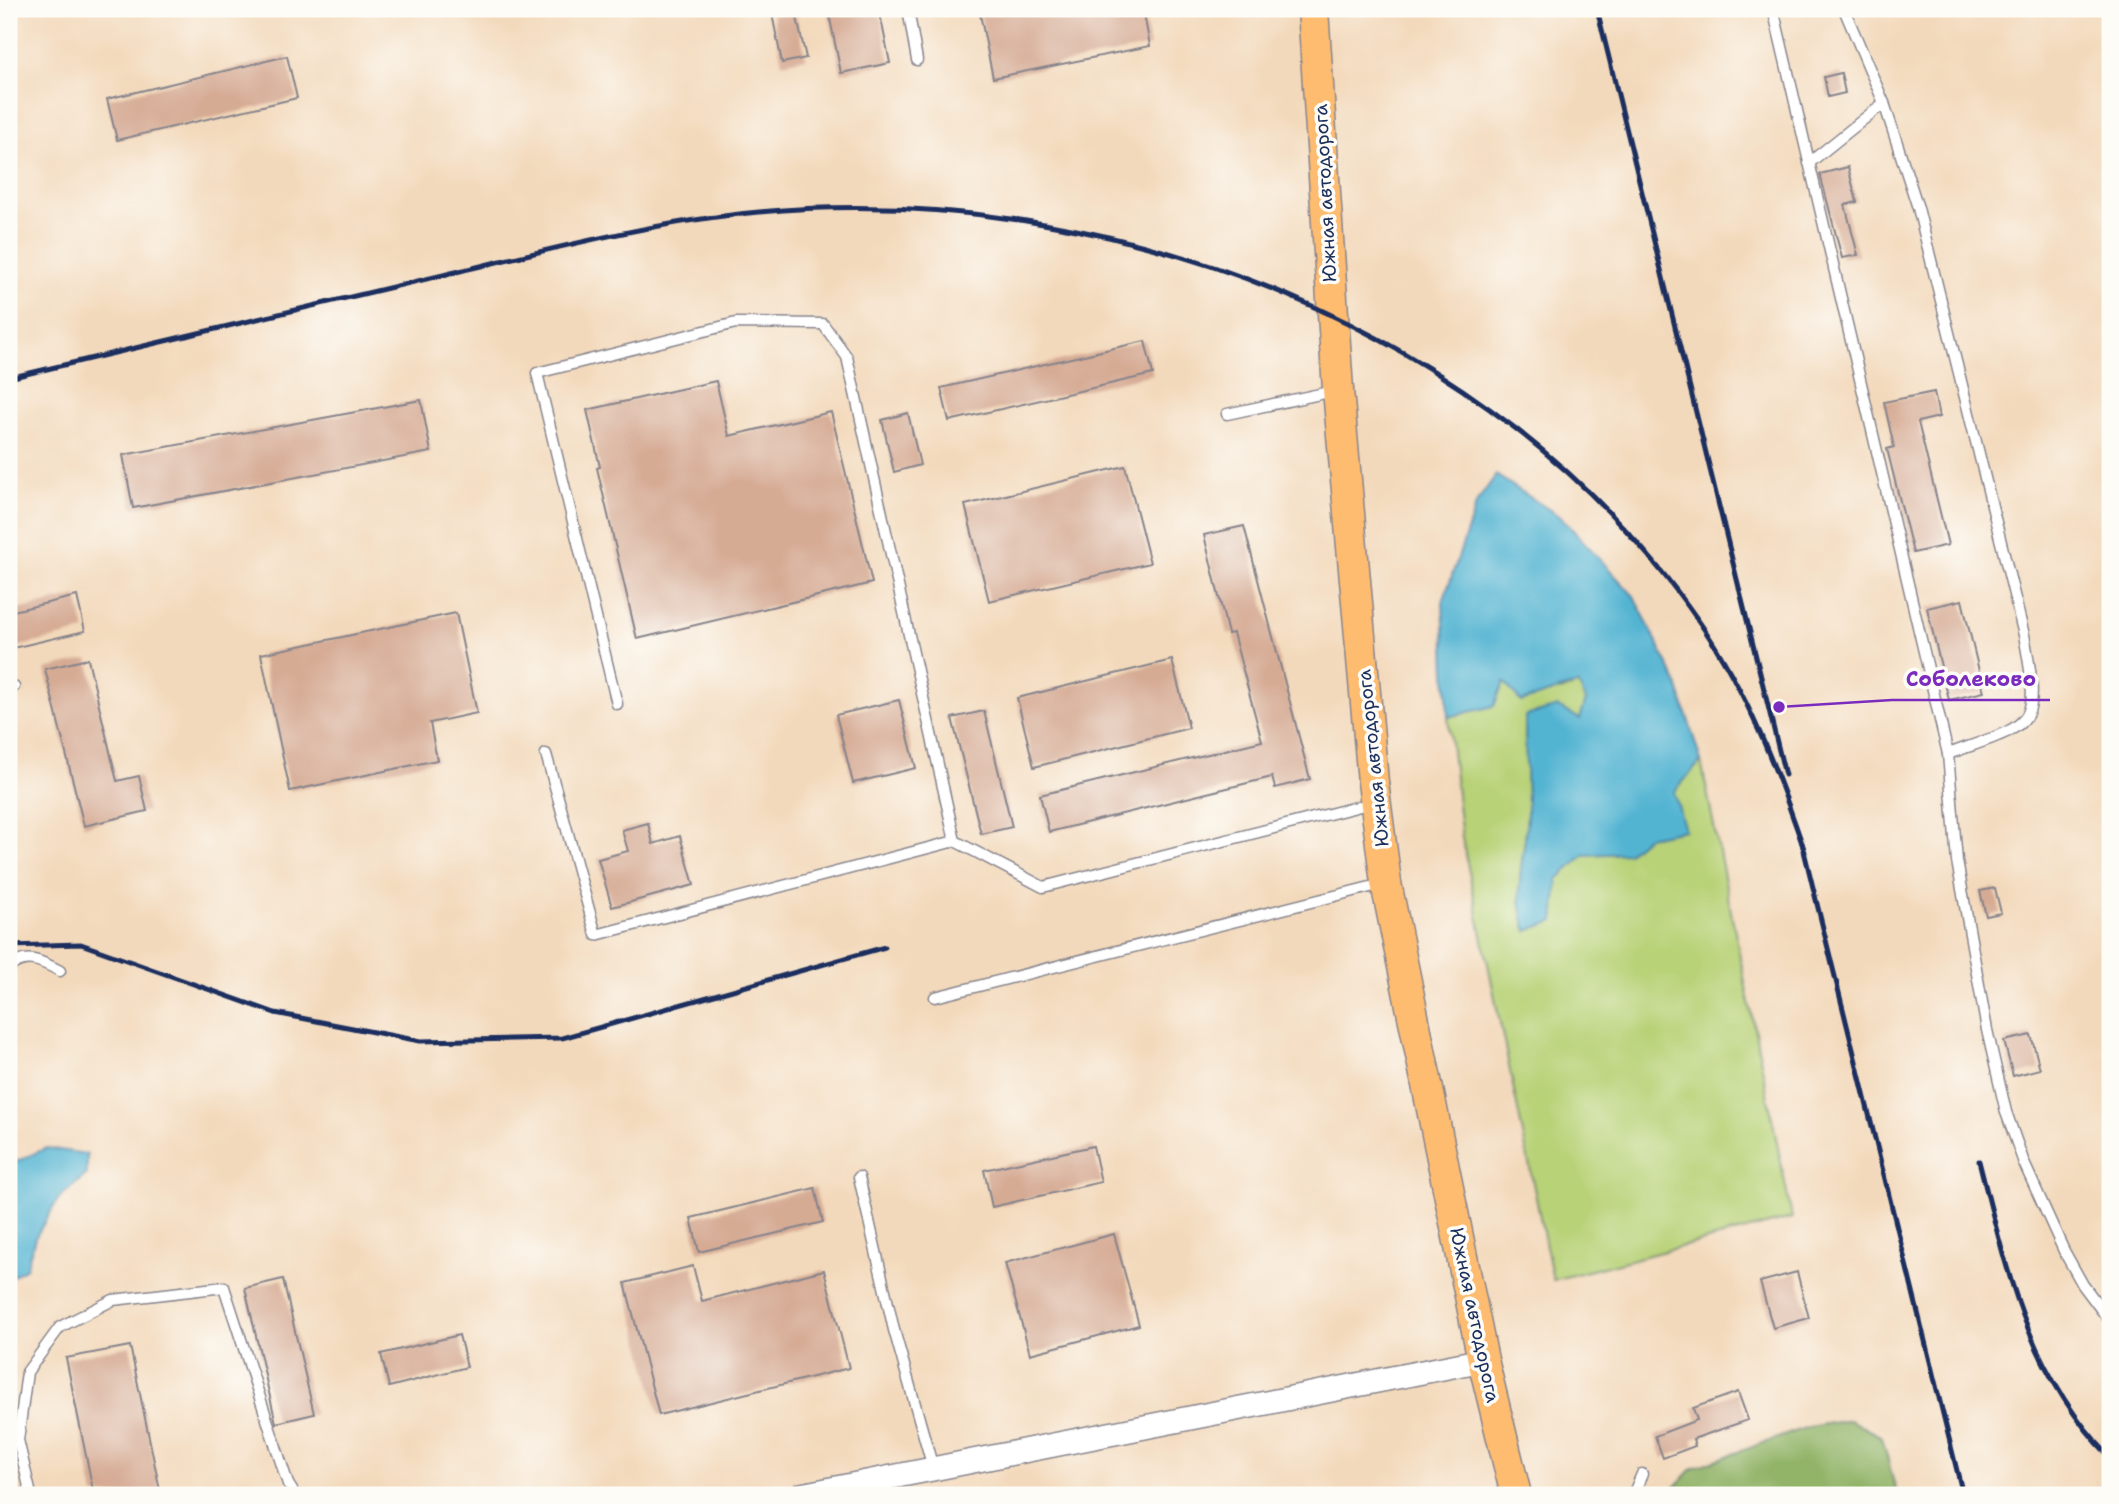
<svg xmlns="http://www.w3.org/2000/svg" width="2119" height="1504" viewBox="0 0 2119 1504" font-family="'Shantell Sans',sans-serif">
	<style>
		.green { fill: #b8d277; stroke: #6a806a; stroke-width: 2 }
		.forest { fill: #92b468; stroke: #567263; stroke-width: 2 }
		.water { fill: #53b4d2; stroke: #377298; stroke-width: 2 }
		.building { fill: #d6ab94 }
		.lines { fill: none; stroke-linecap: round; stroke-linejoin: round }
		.service-casing { stroke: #87848c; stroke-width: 13 }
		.tertiary-casing { stroke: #87848c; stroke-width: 26 }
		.primary-casing { stroke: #87848c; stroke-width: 33 }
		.service { stroke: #fff; stroke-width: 10 }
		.tertiary { stroke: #fff; stroke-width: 23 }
		.primary { stroke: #febc71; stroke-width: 30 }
		.rail { stroke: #1b2f5e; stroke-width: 5 }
		.labels { text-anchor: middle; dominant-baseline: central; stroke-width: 7; stroke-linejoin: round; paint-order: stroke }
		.street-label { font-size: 19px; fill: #1b2f5e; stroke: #fdfcf7 }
		.leader { fill: none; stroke: #7b2cbf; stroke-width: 2.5 }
		.callout-dot { fill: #7b2cbf; stroke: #fdfcf7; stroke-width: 2.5 }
		.callout-label { font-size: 21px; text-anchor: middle; font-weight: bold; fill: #7b2cbf; stroke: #fdfcf7; stroke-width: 7; stroke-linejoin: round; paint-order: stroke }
	</style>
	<rect width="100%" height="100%" fill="#fdfcf7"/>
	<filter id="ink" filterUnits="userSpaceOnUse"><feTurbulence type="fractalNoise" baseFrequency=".0143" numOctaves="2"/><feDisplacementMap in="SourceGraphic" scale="14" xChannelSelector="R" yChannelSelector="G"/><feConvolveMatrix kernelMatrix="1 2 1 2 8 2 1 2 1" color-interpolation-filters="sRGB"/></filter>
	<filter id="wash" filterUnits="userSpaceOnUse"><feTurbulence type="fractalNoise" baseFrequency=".00686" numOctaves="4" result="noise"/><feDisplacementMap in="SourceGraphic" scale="28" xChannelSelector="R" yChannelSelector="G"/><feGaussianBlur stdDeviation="1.57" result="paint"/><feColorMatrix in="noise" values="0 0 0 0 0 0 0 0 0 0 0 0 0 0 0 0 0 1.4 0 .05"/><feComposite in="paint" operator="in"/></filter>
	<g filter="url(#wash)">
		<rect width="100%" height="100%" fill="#f3d9bb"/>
		<path class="green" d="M1504 681 1561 691 1579 684 1586 700 1580 719 1525 716C1525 748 1527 781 1527 813 1526 860 1511 883 1527 931L1554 921 1557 879 1584 854 1628 853 1647 837 1684 830 1673 792 1701 761 1792 1218 1553 1280 1462 838 1448 717 1494 706Z"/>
		<polygon class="forest" points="1849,1420 1882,1437 1897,1495 1668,1495 1693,1468 1808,1427"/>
		<g class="water">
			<path d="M1496 475 1562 518 1634 596 1677 683 1701 761 1674 792 1685 830 1647 837 1628 853 1584 855 1558 879 1554 921 1527 931C1511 883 1526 860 1527 813 1527 781 1525 748 1525 716L1558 707 1580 719 1586 700 1578 684 1521 702 1504 682 1494 706 1448 717 1443 602 1477 502Z"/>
			<polygon points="46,1148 87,1154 87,1174 59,1198 35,1238 26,1268 9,1279 9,1165"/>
		</g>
		<g id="blocks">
			<g class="building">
				<polygon points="771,9 795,9 806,58 782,63"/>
				<polygon points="828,9 879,9 890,63 841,73"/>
				<polygon points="979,9 1143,9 1150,46 993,78"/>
				<polygon points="287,56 297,98 117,140 107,99"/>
				<polygon points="1841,73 1845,93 1828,97 1824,77"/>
				<polygon points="1848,167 1857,202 1845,205 1858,255 1842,258 1820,174"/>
				<polygon points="1145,341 1153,374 949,421 941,388"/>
				<polygon points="716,381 729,436 831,412 872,583 637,639 597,468 600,467 587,410"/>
				<polygon points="1934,392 1939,417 1918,422 1948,545 1913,553 1887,449 1894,447 1884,402"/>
				<polygon points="421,400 431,452 133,508 123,455"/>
				<polygon points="908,413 920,465 894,472 882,420"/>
				<polygon points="1125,466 1150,563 989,601 965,505"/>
				<polygon points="1244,526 1310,779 1275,788 1272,777 1049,832 1040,795 1262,741 1233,633 1228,634 1204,535"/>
				<polygon points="77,596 85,631 13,648 9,612"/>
				<polygon points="1962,600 1984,692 1949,700 1927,608"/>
				<polygon points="456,613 477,713 430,723 437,760 290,791 261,654"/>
				<polygon points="88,659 117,781 139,776 147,811 84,826 45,669"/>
				<polygon points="1172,660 1189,728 1034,767 1017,698"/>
				<polygon points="899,700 916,768 853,783 836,715"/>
				<polygon points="984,711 1012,827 981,834 952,718"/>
				<polygon points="648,823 653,844 680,836 694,885 612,907 598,859 628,851 622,830"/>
				<polygon points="1995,888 2001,913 1986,916 1980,891"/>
				<polygon points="2031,1035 2040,1069 2013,1076 2004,1041"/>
				<polygon points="1093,1146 1101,1182 992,1207 984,1170"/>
				<polygon points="815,1188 823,1222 699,1252 691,1218"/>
				<polygon points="1114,1234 1139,1325 1030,1354 1005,1263"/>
				<polygon points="693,1266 702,1301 824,1270 849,1368 659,1415 625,1283"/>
				<polygon points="1797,1272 1809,1318 1773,1328 1760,1282"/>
				<polygon points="283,1279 314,1414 276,1423 245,1288"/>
				<polygon points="459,1335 467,1367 389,1387 381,1354"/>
				<polygon points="130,1346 161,1495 94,1495 66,1358"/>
				<polygon points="1738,1392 1748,1420 1693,1439 1695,1446 1663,1458 1655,1436 1697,1420 1693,1408"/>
			</g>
		</g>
	</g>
	<g filter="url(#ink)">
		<use href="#blocks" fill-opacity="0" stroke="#87848c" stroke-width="2"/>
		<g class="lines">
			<defs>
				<g id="service">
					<polyline points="908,9 917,60"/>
					<path d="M1844 9 1884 103 1918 208 2024 635C2042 729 2034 723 1948 754"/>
					<polyline points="1775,17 1948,754 1957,861 1987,1030 2006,1112 2024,1163 2064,1251 2083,1285 2110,1321"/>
					<polyline points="1809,163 1884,103"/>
					<polyline points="1227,414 1334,391"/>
					<polyline points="9,688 14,687"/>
					<polyline points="617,704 537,373 736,323 823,324 847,357 955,841"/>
					<polyline points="546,754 596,935 955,841 1043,887 1372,803"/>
					<path d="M9 968C26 952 43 962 60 971"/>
					<polyline points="935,997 1382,884"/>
					<polyline points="859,1177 894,1330 933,1468"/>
					<polyline points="31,1495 18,1440 27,1372 60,1327 113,1300 224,1287 288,1484 295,1495"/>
					<polyline points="1633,1495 1642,1474"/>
				</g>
				<polyline id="tertiary" points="801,1495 1483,1360"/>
				<polyline id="primary" points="1313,9 1338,390 1373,782 1386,883 1483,1360 1516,1495"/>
			</defs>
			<use href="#service" class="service-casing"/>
			<use href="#tertiary" class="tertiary-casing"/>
			<use href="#primary" class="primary-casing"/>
			<use href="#service" class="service"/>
			<use href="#tertiary" class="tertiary"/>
			<use href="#primary" class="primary"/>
			<g class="rail">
				<polyline points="1597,9 1785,775"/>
				<path d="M9 378C152 344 296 310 439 276 544 251 651 222 759 212 1112 180 1495 326 1700 623 1748 693 1778 773 1805 852"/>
				<polyline points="1802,843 1963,1495"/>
				<polyline points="9,946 81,944 275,1013 420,1041 562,1038 885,947"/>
				<path d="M1979 1161C2007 1271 2028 1373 2110 1457"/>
			</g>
		</g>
	</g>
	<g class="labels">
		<g class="street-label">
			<text transform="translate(1325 193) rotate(-93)">Южная автодорога</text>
			<text transform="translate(1373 758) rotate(-96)">Южная автодорога</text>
			<text transform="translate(1475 1315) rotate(78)">Южная автодорога</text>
		</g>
	</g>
	<path class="leader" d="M1779 707L1892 700H2050"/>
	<circle class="callout-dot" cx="1779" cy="707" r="7"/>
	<g class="callout-label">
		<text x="1971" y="686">Соболеково</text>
	</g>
	<rect width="2119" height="1504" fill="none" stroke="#fdfcf7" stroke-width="35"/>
</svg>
